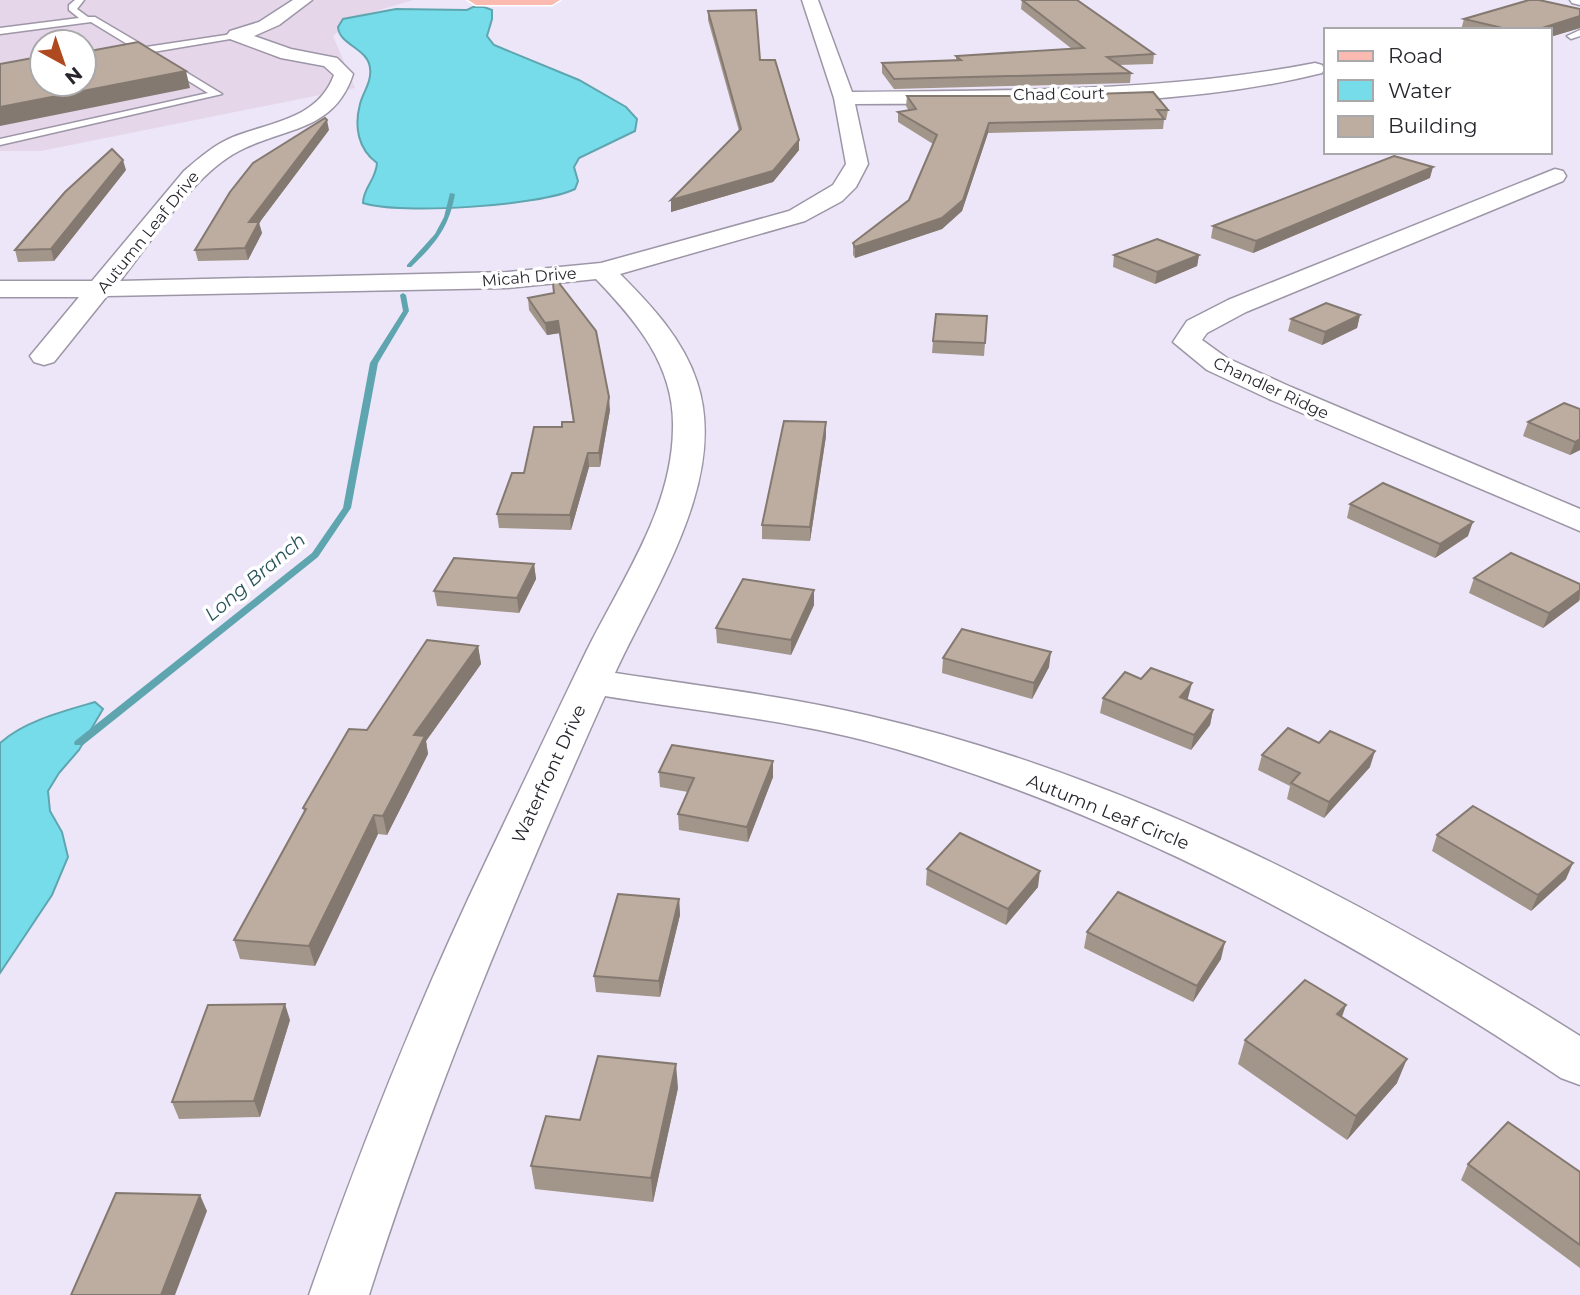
<svg xmlns="http://www.w3.org/2000/svg" width="1580" height="1295" viewBox="0 0 1580 1295" font-family="Montserrat,sans-serif">
	<style>
		.commercial { fill: #e5d6e9; fill-rule: evenodd }
		.water { fill: #77dce9; stroke: #5fa5b0; stroke-width: 2 }
		.lines { fill: none; stroke-linecap: round; stroke-linejoin: round }
		.stream { fill: #5fa5b0; fill-rule: evenodd }
		.service-casing { stroke: #9d96a7; stroke-width: 3 }
		.minor-casing { stroke: #9d96a7; stroke-width: 3 }
		.primary-casing { stroke: #fff; stroke-width: 3 }
		.service { fill: #fff; fill-rule: evenodd }
		.minor { fill: #fff; fill-rule: evenodd }
		.primary { fill: #fbbaaf; fill-rule: evenodd }
		.wall { fill: #a2958a }
		.shaded-wall { fill: #847970 }
		.building { fill: #bcada0; stroke: #847970; stroke-width: 2 }
		.labels { text-anchor: middle; dominant-baseline: central; stroke-width: 7; stroke-linejoin: round; paint-order: stroke }
		.far-street-label { font-size: 16px; fill: #28252c; stroke: #fff }
		.street-label { font-size: 18px; fill: #28252c; stroke: #fff }
		.water-label { font-size: 19px; font-style: italic; fill: #265359; stroke: #fff }
	</style>
	<rect width="100%" height="100%" fill="#ede6f8"/>
	<path class="commercial" d="M0 0H413L356 17 333 36 355 88 41 151H0ZM42 42H84V84H42Z"/>
	<g class="water">
		<path d="M473 7H484L492 10V19L487 36 494 45 579 80 626 107 637 119 635 131 579 158 574 167 578 181 575 189C540 206 400 215 363 203 363 188 376 180 377 163 358 149 354 127 360 104 363 92 372 82 370 68 368 48 339 45 338 27L343 19 396 9 467 10Z"/>
		<path d="M95 702 103 709 79 750 59 773 48 791 50 811 62 832 68 857 52 895 0 973V743C24 721 64 711 95 702Z"/>
	</g>
	<g class="lines">
		<g class="stream">
			<path d="M450 193 455 194C449 228 435 244 411 267H407V265L435 234 444 217Z"/>
			<polygon points="403,293 406,295 409,311 378,363 351,508 318,557 83,745 75,745 74,743 75,741 312,553 343,508 370,363 403,311 400,295"/>
		</g>
		<defs>
			<g id="service">
				<polygon points="75,0 84,0 77,9 88,17 95,17 146,47 239,33 240,35 236,38 153,52 222,94 0,145 0,139 208,93 143,53 138,53 137,50 91,22 0,34 0,28 79,18 69,10 69,5"/>
				<polygon points="1580,30 1580,36 1571,39 1567,36"/>
			</g>
			<g id="minor">
				<path d="M293 0H312L279 25 254 36 291 49 337 58 353 74C334 132 285 127 239 151 194 174 152 241 120 281L507 272 601 263 789 211 833 185 846 164 834 98 802 0H818L852 92C1007 90 1161 93 1315 63L1322 65 1324 69 1322 73C1170 111 1010 102 855 104L868 164 856 187 842 201 805 221 620 274C651 305 683 339 697 382 729 479 654 588 615 673 700 686 786 696 870 716 1124 775 1361 898 1580 1036V1085L1561 1078C1354 940 1136 820 896 749 802 721 702 712 605 696 517 893 434 1090 369 1295H309C361 1146 419 1001 487 859 520 790 553 720 586 652 621 581 672 510 673 429 675 366 637 322 596 279L507 288 107 296 54 362 44 365 34 362 30 356 79 297H0V281H92L184 171C199 158 214 145 233 137 271 122 318 119 334 75L324 66 281 58 230 39 227 35 230 31 259 22Z"/>
				<polygon points="1570,0 1580,0 1580,5 1572,3"/>
				<polygon points="1555,169 1563,171 1566,176 1563,181 1246,312 1207,333 1202,340 1227,358 1291,387 1580,509 1580,531 1269,399 1207,370 1173,342 1187,321 1228,300"/>
			</g>
			<polygon id="primary" points="468,0 560,0 552,5 476,5"/>
		</defs>
		<use href="#service" class="service-casing"/>
		<use href="#minor" class="minor-casing"/>
		<use href="#primary" class="primary-casing"/>
		<use href="#service" class="service"/>
		<use href="#minor" class="minor"/>
		<use href="#primary" class="primary"/>
	</g>
	<g class="wall">
		<polygon points="1022,0 1154,54 1153,64 1119,65 1131,73 1130,83 894,89 882,73 882,63 956,60 956,56 1072,49 1021,9"/>
		<polygon points="1580,9 1580,28 1550,37 1550,30 1461,30 1464,19"/>
		<polygon points="708,11 760,60 799,140 799,150 773,182 671,212 739,131 708,20"/>
		<polygon points="907,96 1168,110 1166,120 1164,120 1163,129 988,133 962,211 942,229 855,258 853,255 853,243 909,200 933,144 898,122 898,112 909,111 906,106"/>
		<polygon points="329,130 259,223 262,233 248,260 198,261 195,250"/>
		<polygon points="126,170 54,261 18,262 15,250"/>
		<polygon points="1430,178 1253,253 1211,238 1213,226"/>
		<polygon points="1114,255 1199,255 1197,266 1155,284 1113,267"/>
		<polygon points="554,293 610,410 600,467 589,467 571,530 499,528 497,514 524,473 562,427 573,422 560,333 547,335 529,310 528,298"/>
		<polygon points="1360,315 1357,328 1322,345 1288,331 1291,319"/>
		<polygon points="987,316 984,356 932,353 933,341"/>
		<polygon points="1580,409 1580,450 1570,455 1523,436 1528,422"/>
		<polygon points="826,436 810,541 762,539 762,525"/>
		<polygon points="1350,504 1468,536 1435,558 1347,518"/>
		<polygon points="534,564 536,579 519,613 437,606 434,591"/>
		<polygon points="1474,578 1580,584 1580,600 1543,628 1469,593"/>
		<polygon points="814,590 814,605 791,655 717,643 716,628"/>
		<polygon points="478,646 481,664 426,741 428,754 387,835 378,834 315,966 240,959 234,940 304,812 303,808 367,730"/>
		<polygon points="943,658 1049,667 1032,699 942,673"/>
		<polygon points="1103,698 1188,698 1187,700 1213,710 1210,725 1191,750 1100,713"/>
		<polygon points="1262,755 1370,767 1324,818 1287,799 1290,786 1258,770"/>
		<polygon points="773,761 773,777 748,842 679,830 678,814 688,792 660,787 659,772"/>
		<polygon points="1437,835 1566,879 1531,911 1432,851"/>
		<polygon points="927,869 1038,887 1006,925 926,885"/>
		<polygon points="679,899 680,915 660,997 596,992 594,976"/>
		<polygon points="1087,932 1221,959 1193,1002 1084,948"/>
		<polygon points="1346,1005 1342,1017 1397,1083 1347,1140 1238,1064 1245,1040"/>
		<polygon points="290,1020 260,1117 179,1119 172,1102"/>
		<polygon points="678,1088 653,1202 535,1189 531,1166"/>
		<polygon points="1468,1164 1580,1172 1580,1268 1461,1180"/>
	</g>
	<g class="shaded-wall">
		<polygon points="1580,16 1580,28 1550,37 1550,30 1536,30"/>
		<polygon points="186,71 190,88 0,126 0,107"/>
		<polygon points="327,120 329,130 259,223 262,233 248,260 245,248 249,222"/>
		<polygon points="989,123 988,133 962,211 942,229 855,258 855,247 942,218"/>
		<polygon points="799,140 799,150 773,182 671,212 671,200"/>
		<polygon points="123,160 126,170 54,261 51,249"/>
		<polygon points="1433,167 1430,178 1253,253 1256,241"/>
		<polygon points="1199,255 1197,266 1155,284 1157,272"/>
		<polygon points="1360,315 1357,328 1322,345 1325,332"/>
		<polygon points="558,321 560,333 547,335 545,323"/>
		<polygon points="609,397 610,410 600,467 599,453"/>
		<polygon points="826,422 826,436 810,541 810,527"/>
		<polygon points="1580,439 1580,450 1570,455 1575,442"/>
		<polygon points="588,453 589,467 571,530 570,515"/>
		<polygon points="1473,522 1468,536 1435,558 1440,544"/>
		<polygon points="534,564 536,579 519,613 517,598"/>
		<polygon points="814,590 814,605 791,655 791,640"/>
		<polygon points="1580,590 1579,601 1543,628 1549,613"/>
		<polygon points="478,646 481,664 426,741 428,754 387,835 383,816 414,735"/>
		<polygon points="1051,652 1049,667 1032,699 1034,683"/>
		<polygon points="1192,683 1188,698 1177,713 1180,697"/>
		<polygon points="1213,710 1210,725 1191,750 1194,735"/>
		<polygon points="1375,751 1370,767 1324,818 1329,802"/>
		<polygon points="773,761 773,777 748,842 747,827"/>
		<polygon points="374,815 378,834 315,966 309,946"/>
		<polygon points="1573,863 1566,879 1531,911 1538,895"/>
		<polygon points="1040,871 1038,887 1006,925 1008,909"/>
		<polygon points="679,899 680,915 660,997 659,981"/>
		<polygon points="1225,942 1221,959 1193,1002 1197,986"/>
		<polygon points="285,1004 290,1020 260,1117 254,1101"/>
		<polygon points="1346,1005 1337,1029 1337,1014"/>
		<polygon points="1407,1059 1397,1083 1347,1140 1356,1116"/>
		<polygon points="676,1064 678,1088 653,1202 651,1178"/>
		<polygon points="200,1195 207,1211 175,1295 161,1295"/>
	</g>
	<g class="building">
		<polygon points="1022,0 1077,0 1154,54 1107,57 1131,73 894,79 882,63 961,60 956,56 1084,48"/>
		<polygon points="1529,0 1539,0 1580,9 1580,16 1536,30 1511,30 1464,19"/>
		<polygon points="756,10 760,60 775,60 799,140 773,171 671,200 741,129 708,11"/>
		<polygon points="138,42 186,71 0,107 0,64 38,57 42,57 42,84 84,84 84,52"/>
		<polygon points="1153,92 1168,110 1157,110 1164,119 989,123 963,200 942,218 855,247 853,243 909,200 937,135 898,112 916,109 907,96 1032,96"/>
		<polygon points="325,118 327,120 249,222 259,222 245,248 195,250 230,192 253,163"/>
		<polygon points="112,149 123,160 51,249 15,250 65,192"/>
		<polygon points="1394,156 1433,167 1256,241 1213,226"/>
		<polygon points="1157,239 1199,255 1157,272 1114,255"/>
		<polygon points="552,274 596,331 609,397 599,453 588,453 570,515 497,514 512,473 524,473 534,427 562,427 562,422 574,422 558,321 545,323 528,298 554,293"/>
		<polygon points="1326,303 1360,315 1325,332 1291,319"/>
		<polygon points="936,314 987,316 985,343 933,341"/>
		<polygon points="1564,403 1580,409 1580,439 1575,442 1528,422"/>
		<polygon points="784,421 826,422 810,527 762,525"/>
		<polygon points="1383,483 1473,522 1440,544 1350,504"/>
		<polygon points="1511,553 1580,584 1580,590 1549,613 1474,578"/>
		<polygon points="454,558 534,564 517,598 434,591"/>
		<polygon points="743,579 814,590 791,640 716,628"/>
		<polygon points="962,629 1051,652 1034,683 943,658"/>
		<polygon points="427,640 478,646 414,735 425,736 383,816 374,815 309,946 234,940 306,809 303,808 349,729 367,730"/>
		<polygon points="1151,668 1192,683 1180,697 1213,710 1194,735 1103,698 1125,672 1141,679"/>
		<polygon points="1288,728 1319,743 1330,731 1375,751 1329,802 1291,783 1300,773 1262,755"/>
		<polygon points="672,745 773,761 747,827 678,814 694,778 659,772"/>
		<polygon points="1473,806 1573,863 1538,895 1437,835"/>
		<polygon points="960,833 1040,871 1008,909 927,869"/>
		<polygon points="1118,892 1225,942 1197,986 1087,932"/>
		<polygon points="618,894 679,899 659,981 594,976"/>
		<polygon points="1305,980 1346,1005 1337,1014 1407,1059 1356,1116 1245,1040"/>
		<polygon points="285,1004 254,1101 172,1102 208,1005"/>
		<polygon points="598,1056 676,1064 651,1178 531,1166 546,1116 580,1120"/>
		<polygon points="1508,1122 1580,1172 1580,1245 1468,1164"/>
		<polygon points="116,1193 200,1195 161,1295 71,1295"/>
	</g>
	<g class="labels">
		<g class="far-street-label">
			<text transform="translate(1059 94) rotate(-1)">Chad Court</text>
			<text transform="translate(148 232) rotate(-51)">Autumn Leaf Drive</text>
			<text transform="translate(529 277) rotate(-5)">Micah Drive</text>
			<text transform="translate(1271 388) rotate(25)">Chandler Ridge</text>
		</g>
		<g class="street-label">
			<text transform="translate(549 774) rotate(-65)">Waterfront Drive</text>
			<text transform="translate(1108 812) rotate(22)">Autumn Leaf Circle</text>
		</g>
		<g class="water-label">
			<text transform="translate(255 577) rotate(-40)">Long Branch</text>
		</g>
	</g>
	<rect x="1324" y="28" width="228" height="126" fill="#ffffff" stroke="#a9a8ab" stroke-width="2"/>
	<rect x="1338" y="51" width="35" height="10" fill="#fbbaaf" stroke="#a9a8ab" stroke-width="2"/>
	<text x="1388" y="63" font-size="21" fill="#28252c">Road</text>
	<rect x="1338" y="80" width="35" height="21" fill="#77dce9" stroke="#a9a8ab" stroke-width="2"/>
	<text x="1388" y="98" font-size="21" fill="#28252c">Water</text>
	<rect x="1338" y="116" width="35" height="21" fill="#bcada0" stroke="#a9a8ab" stroke-width="2"/>
	<text x="1388" y="133" font-size="21" fill="#28252c">Building</text>
	<g transform="translate(63 63) rotate(140)"><circle r="33" fill="#ffffff" stroke="#a9a8ab" stroke-width="2"/>
	<path d="M0-5L12 26L0 18L-12 26Z" fill="#af491f"/>
	<text y="-10" font-size="19" font-weight="bold" text-anchor="middle" fill="#28252c">N</text>
	</g>
</svg>
